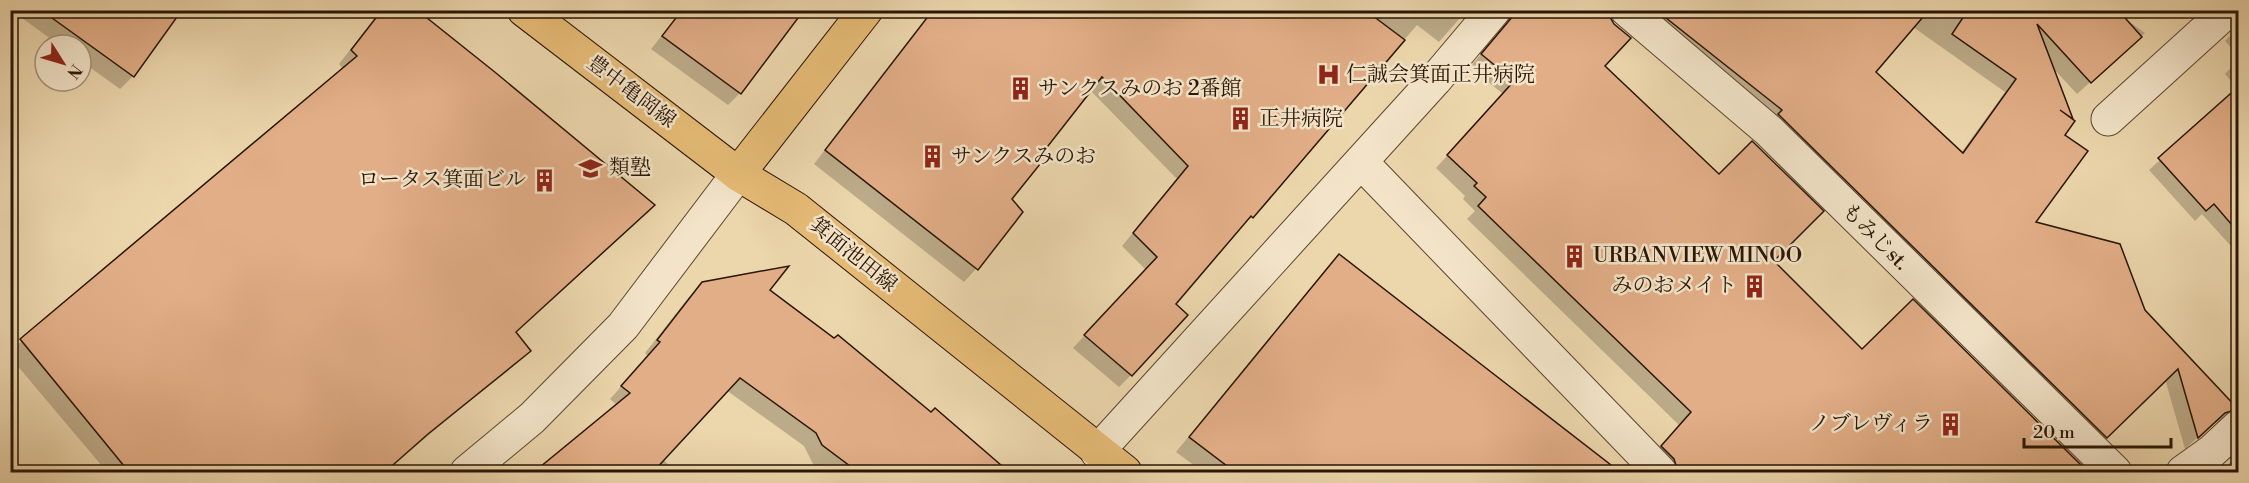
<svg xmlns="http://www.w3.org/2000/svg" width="2249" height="483" viewBox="0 0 2249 483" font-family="'Libre Bodoni','Noto Serif JP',serif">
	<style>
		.shadow { fill: #0003; fill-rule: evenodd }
		.building { fill: #e2ae87; stroke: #291505; stroke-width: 1.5 }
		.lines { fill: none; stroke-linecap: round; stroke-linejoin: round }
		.minor-casing { stroke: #5a452f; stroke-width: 35 }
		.major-casing { stroke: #291505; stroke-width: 35 }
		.minor { stroke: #f3e4c9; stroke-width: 33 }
		.major { stroke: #e6bb76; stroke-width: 33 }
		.labels { text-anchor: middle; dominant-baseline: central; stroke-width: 5; stroke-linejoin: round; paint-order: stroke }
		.poi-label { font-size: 21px; fill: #291505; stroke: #f3e4c9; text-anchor: start }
		.street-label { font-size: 21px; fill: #291505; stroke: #f3e4c9 }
	</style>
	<rect width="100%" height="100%" fill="#ecd6ac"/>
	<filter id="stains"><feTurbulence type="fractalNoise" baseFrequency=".00333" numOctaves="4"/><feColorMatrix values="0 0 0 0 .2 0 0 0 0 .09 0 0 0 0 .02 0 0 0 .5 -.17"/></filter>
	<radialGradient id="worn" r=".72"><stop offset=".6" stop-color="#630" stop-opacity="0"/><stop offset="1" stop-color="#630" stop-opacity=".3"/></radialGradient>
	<g class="shadow">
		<polygon points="11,10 165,10 175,17 133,76 120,89 81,61 81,45 59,45"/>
		<polygon points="381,10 415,10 515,333 529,351 385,472 107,472 10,357 10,351 343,69 339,64"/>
		<polygon points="664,10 802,10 740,93 728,105 651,49 675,19"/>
		<polygon points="933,10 1467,10 1439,42 1417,25 1252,217 1239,228 1174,304 1131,375 1119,387 1073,348 1146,270 1122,246 1177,179 1090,90 1035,160 1010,200 1021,212 976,269 964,282 814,164"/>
		<polygon points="1496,10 1607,10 1603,66 1772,261 1862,351 2079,465 2071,472 1681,472 1657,451 1679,425 1467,219 1475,211 1463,199 1465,196 1436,168 1503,94 1470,67 1496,36 1500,27"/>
		<path d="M1630 10H2113L2145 33 2077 94 2051 66 2071 118 2063 136 2034 223 2144 311 2237 409 2225 421H2220L2211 425 2185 449 2165 379 2094 449ZM1913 27 2005 92 1961 153 1874 72Z"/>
		<polygon points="2238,28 2238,56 2225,41"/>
		<polygon points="2238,60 2238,89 2225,74"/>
		<polygon points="2233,94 2238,98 2238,254 2202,214 2195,221 2149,170"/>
		<polygon points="1339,256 1618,472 1203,472 1176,452 1325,270"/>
		<polygon points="10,274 19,284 10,292"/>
		<polygon points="703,283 768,290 998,472 817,472 804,446 726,390 663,459 675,472 536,472 618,406 610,399 648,356 645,353 689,297"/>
		<polygon points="2238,454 2238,472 2217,472 2225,467"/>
	</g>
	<g class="building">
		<polygon points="41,10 182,10 134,77"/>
		<polygon points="382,10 417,10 496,73 655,205 516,332 531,351 428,434 385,472 129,472 20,339 357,56 351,50"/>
		<polygon points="682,10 804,10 741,94 662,36"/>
		<polygon points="933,10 1365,10 1405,40 1253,218 1251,216 1176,304 1188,315 1132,376 1084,335 1157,257 1133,233 1188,166 1102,77 1037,160 1041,163 1012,199 1023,212 978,270 825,150"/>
		<polygon points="1518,10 1609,10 1610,17 1614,24 1631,38 1605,66 1719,174 1752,141 1824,211 1774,261 1862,349 1913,299 2081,465 2073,472 1678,472 1674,459 1661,446 1691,412 1478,206 1486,197 1474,186 1477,183 1447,155 1514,81 1481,54"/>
		<polygon points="1656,10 1929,10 1876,72 1963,153 2016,79 1952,34 1968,10 2118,10 2142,37 2091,83 2037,24 2073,119 2060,110 2075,121 2065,135 2088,151 2036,222 2120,244 2145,310 2238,409 2225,413 2198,438 2178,369 2107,438 1778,114 1782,110"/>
		<polygon points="2238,87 2238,232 2214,204 2206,211 2158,158"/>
		<polygon points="1339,254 1620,472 1235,472 1189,437"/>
		<polygon points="789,266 770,290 834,338 838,335 931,412 935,408 1009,472 858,472 822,445 816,433 740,378 653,472 534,472 630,393 621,386 660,342 657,340 702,282"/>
	</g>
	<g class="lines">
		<defs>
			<g id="minor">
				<polyline points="1627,10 1769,131 2115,472"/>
				<polyline points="2108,119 2228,10"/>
				<polyline points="1361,162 1660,472"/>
				<polyline points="1097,452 1435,80 1494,10"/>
				<polyline points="467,472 532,418 623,326 738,174"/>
				<polyline points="2183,472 2211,452 2238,427"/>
			</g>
			<g id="major">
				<polyline points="524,10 738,174 796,209 1125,472"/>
				<polyline points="738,174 866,10"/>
			</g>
		</defs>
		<use href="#minor" class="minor-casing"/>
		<use href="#major" class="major-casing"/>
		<use href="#minor" class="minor"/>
		<use href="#major" class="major"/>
	</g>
	<defs>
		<symbol id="hospital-bare" viewBox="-9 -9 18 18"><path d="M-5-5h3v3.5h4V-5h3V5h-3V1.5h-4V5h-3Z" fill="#8f2418" stroke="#f3e4c9" stroke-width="2.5" paint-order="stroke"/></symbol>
		<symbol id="building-bare" viewBox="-9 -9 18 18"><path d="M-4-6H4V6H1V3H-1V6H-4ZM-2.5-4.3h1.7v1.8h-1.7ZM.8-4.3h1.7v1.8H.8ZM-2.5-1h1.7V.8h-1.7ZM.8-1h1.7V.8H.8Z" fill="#8f2418" stroke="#f3e4c9" stroke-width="2.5" paint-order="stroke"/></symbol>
		<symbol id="school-bare" viewBox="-9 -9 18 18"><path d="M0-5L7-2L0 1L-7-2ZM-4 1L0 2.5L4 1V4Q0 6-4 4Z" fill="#8f2418" stroke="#f3e4c9" stroke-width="2.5" paint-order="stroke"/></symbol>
	</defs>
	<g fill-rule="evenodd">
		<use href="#hospital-bare" x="1312" y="58" width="33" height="33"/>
		<use href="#building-bare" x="1004" y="72" width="33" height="33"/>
		<use href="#building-bare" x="1224" y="102" width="33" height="33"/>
		<use href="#building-bare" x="916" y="140" width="33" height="33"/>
		<use href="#school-bare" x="574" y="152" width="33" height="33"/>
		<use href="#building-bare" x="528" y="164" width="33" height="33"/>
		<use href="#building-bare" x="1558" y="240" width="33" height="33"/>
		<use href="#building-bare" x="1738" y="270" width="33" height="33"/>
		<use href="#building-bare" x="1934" y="408" width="33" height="33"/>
	</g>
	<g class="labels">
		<g class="poi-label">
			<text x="1346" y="75">仁誠会箕面正井病院</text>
			<text x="1038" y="89">サンクスみのお 2番館</text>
			<text x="1259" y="119">正井病院</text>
			<text x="951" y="157">サンクスみのお</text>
			<text x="609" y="168">類塾</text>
			<text x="526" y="180" text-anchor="end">ロータス箕面ビル</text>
			<text x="1593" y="256">URBANVIEW MINOO</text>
			<text x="1737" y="286" text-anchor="end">みのおメイト</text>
			<text x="1933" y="424" text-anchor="end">ノブレヴィラ</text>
		</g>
		<g class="street-label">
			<text transform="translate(631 92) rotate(37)">豊中亀岡線</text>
			<text transform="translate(1875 237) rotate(45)">もみじst.</text>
			<text transform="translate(853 255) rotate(39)">箕面池田線</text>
		</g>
	</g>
	<rect width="2249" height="483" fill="none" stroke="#ecd6ac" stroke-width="36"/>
	<rect x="12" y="12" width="2225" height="459" fill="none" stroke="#291505" stroke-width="3"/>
	<rect x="18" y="18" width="2213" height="447" fill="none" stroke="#291505" stroke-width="1.5"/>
	<g transform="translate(63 63) rotate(127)"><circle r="28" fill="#f3e4c9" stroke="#a2917b" stroke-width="1.5"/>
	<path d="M0-4.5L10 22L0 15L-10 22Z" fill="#8f2418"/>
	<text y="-9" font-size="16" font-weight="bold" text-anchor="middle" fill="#291505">N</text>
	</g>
	<path d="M2024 438v9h147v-9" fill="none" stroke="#291505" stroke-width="3"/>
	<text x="2033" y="438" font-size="18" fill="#291505" stroke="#f3e4c9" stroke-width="4.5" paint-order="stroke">20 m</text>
	<rect width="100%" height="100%" filter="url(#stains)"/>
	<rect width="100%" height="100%" fill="url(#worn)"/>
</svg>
